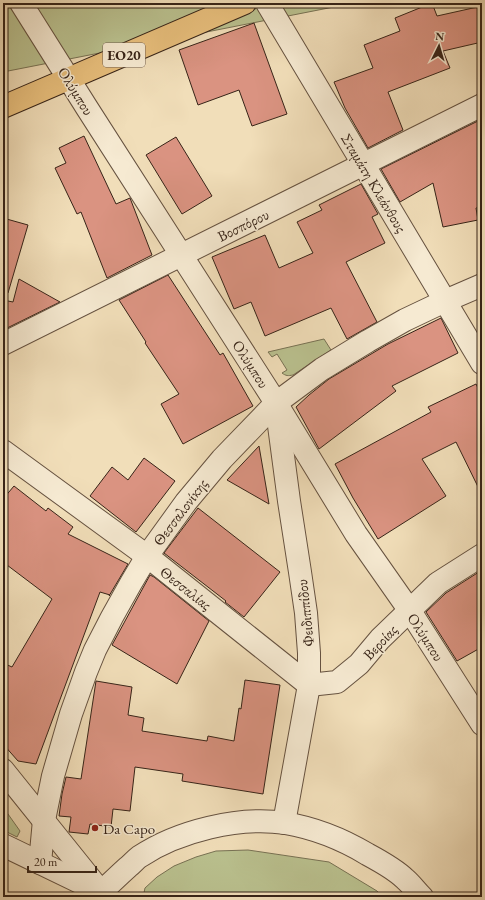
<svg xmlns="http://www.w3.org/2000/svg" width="485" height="900" viewBox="0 0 485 900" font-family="'EB Garamond',serif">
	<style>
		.green { fill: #bac18f; stroke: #787254 }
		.building { fill: #da9381; stroke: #372418 }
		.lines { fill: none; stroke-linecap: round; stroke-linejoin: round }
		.minor-casing { stroke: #665240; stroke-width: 24 }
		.tertiary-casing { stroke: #665240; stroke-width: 24 }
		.primary-casing { stroke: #372418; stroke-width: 24 }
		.minor { stroke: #f6ead2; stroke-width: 22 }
		.tertiary { stroke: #f6ead2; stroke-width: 22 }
		.primary { stroke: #e8bf7c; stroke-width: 22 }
		.poi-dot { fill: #8f2418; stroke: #f6ead2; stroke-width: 1.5 }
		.labels { text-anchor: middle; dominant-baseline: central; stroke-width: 3; stroke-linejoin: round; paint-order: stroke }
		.shield { fill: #f6ead2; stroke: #705f50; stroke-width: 1 }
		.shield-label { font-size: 14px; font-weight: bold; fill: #372418 }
		.street-label { font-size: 15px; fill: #372418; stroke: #f6ead2 }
		.poi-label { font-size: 15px; fill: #372418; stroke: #f6ead2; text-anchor: start }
	</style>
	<rect width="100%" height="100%" fill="#f1deb9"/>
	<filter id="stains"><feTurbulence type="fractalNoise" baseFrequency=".005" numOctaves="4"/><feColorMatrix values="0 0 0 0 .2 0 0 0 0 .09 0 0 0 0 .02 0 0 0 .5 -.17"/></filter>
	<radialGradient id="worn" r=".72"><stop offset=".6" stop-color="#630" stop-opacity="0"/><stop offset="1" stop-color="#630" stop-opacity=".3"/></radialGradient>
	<g class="green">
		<polygon points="3,3 354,3 3,72"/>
		<path d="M324 339 331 350 293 375C288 376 286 376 282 373L287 370 277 354 272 357 268 352Z"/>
		<polygon points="3,807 20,831 17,837 3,830"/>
		<polygon points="248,850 329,862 377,891 383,897 143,897 145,888 157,877 174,866 196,857 216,851"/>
	</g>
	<g class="building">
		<polygon points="432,3 437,16 482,6 482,42 443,51 450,68 388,92 403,130 368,148 345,108 334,82 373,68 364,45 400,31 395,18"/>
		<polygon points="254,23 287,114 252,126 239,90 198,105 179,50"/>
		<polygon points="482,119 482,207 476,208 478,220 443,227 433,183 400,202 381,169"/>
		<polygon points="84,136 116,204 130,198 152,255 107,278 81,212 77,214 55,168 66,163 59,148"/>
		<polygon points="176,137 212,196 182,214 146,155"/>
		<polygon points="361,184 378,214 372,217 385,243 346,262 377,322 347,339 331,308 265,336 251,302 234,309 212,257 265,235 279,268 313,253 297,222 322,210 319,205"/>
		<polygon points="3,218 28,225 8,293 3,292"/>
		<polygon points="168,275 220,355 223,353 253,406 183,444 161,404 179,394 145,343 146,342 119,300"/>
		<polygon points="19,279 60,302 3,330 3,300 13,302"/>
		<polygon points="441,318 458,353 392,386 396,391 319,449 296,407 309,395 329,379 388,344"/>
		<polygon points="476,384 482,396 482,495 456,442 422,459 446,496 378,539 353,498 335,464 431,412 428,407"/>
		<polygon points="259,446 269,504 227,480"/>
		<polygon points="144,458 175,481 136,532 90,496 112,467 128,480"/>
		<polygon points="14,486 46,511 48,508 73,527 68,534 128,564 109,596 110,595 100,592 36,764 18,761 3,744 3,663 12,667 52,599 3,562 3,499"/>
		<polygon points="198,508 280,572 244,617 225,602 226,601 164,553"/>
		<polygon points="482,570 482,647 457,661 426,612 446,593"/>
		<polygon points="150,575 154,577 209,621 177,684 112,645"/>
		<polygon points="245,680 280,685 263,794 182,781 183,774 135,767 130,811 113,809 111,827 90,824 88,834 69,832 71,817 59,816 62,794 66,777 81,779 96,681 132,687 128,715 144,718 142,731 207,741 208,736 234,741 239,708 241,709"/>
	</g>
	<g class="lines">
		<defs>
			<g id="minor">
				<polyline points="267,3 482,363"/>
				<polyline points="3,344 482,105"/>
				<polyline points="276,403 289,501 300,572 306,613 309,653 309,685 284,823"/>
				<polyline points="3,451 147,556 309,685"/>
				<polyline points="309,685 337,682 359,664 380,639 438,583 482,555"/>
				<polyline points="3,770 101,892"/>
				<polyline points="3,845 96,890"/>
				<polyline points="40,863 44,820 53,776 71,714 86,672 95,650 112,617 131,583 147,556 186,502 222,459 276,403 322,369 368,341 405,320 445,301 482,285"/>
				<path d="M100 897 101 892C110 884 119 875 128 867 132 864 135 860 139 857 178 831 239 816 285 823 314 828 342 839 367 854 380 861 395 869 405 879 411 884 416 891 422 897"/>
			</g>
			<polyline id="tertiary" points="21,3 87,108 276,403 356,534 410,611 482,724"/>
			<polyline id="primary" points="3,107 245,3"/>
		</defs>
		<use href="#minor" class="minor-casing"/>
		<use href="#tertiary" class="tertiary-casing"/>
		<use href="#primary" class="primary-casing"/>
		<use href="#minor" class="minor"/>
		<use href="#tertiary" class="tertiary"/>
		<use href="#primary" class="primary"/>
	</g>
	<circle class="poi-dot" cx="95" cy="828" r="4"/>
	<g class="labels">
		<rect class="shield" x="103" y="43" width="42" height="24" rx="3"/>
		<g class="shield-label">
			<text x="124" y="55">ΕΟ20</text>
		</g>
		<g class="street-label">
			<text transform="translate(76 91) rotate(58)">Ολύμπου</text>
			<text transform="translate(374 183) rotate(59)">Σταμάτη Κλεάνθους</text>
			<text transform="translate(243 225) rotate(-26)">Βοσπόρου</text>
			<text transform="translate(251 364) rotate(57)">Ολύμπου</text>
			<text transform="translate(180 512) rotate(-53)">Θεσσαλονίκης</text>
			<text transform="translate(186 588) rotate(38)">Θεσσαλίας</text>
			<text transform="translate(305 613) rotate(-96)">Φειδιππίδου</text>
			<text transform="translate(426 637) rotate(57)">Ολύμπου</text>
			<text transform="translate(380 642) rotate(-47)">Βεροίας</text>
		</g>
		<g class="poi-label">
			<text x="103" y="828">Da Capo</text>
		</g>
	</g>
	<rect width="485" height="900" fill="none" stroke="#f1deb9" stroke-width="16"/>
	<rect x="4" y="4" width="477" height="892" fill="none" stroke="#372418" stroke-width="2"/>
	<rect x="8" y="8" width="469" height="884" fill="none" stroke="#372418"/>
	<g transform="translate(439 46) rotate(5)" stroke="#f6ead2" stroke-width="3" paint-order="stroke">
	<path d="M0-3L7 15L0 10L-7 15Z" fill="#372418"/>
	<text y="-6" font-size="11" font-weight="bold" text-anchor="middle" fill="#372418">N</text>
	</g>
	<path d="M28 866v6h68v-6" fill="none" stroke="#372418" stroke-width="2"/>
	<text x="34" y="866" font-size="12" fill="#372418" stroke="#f6ead2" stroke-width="3" paint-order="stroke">20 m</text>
	<rect width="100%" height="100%" filter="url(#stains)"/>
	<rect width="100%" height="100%" fill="url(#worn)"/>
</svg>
